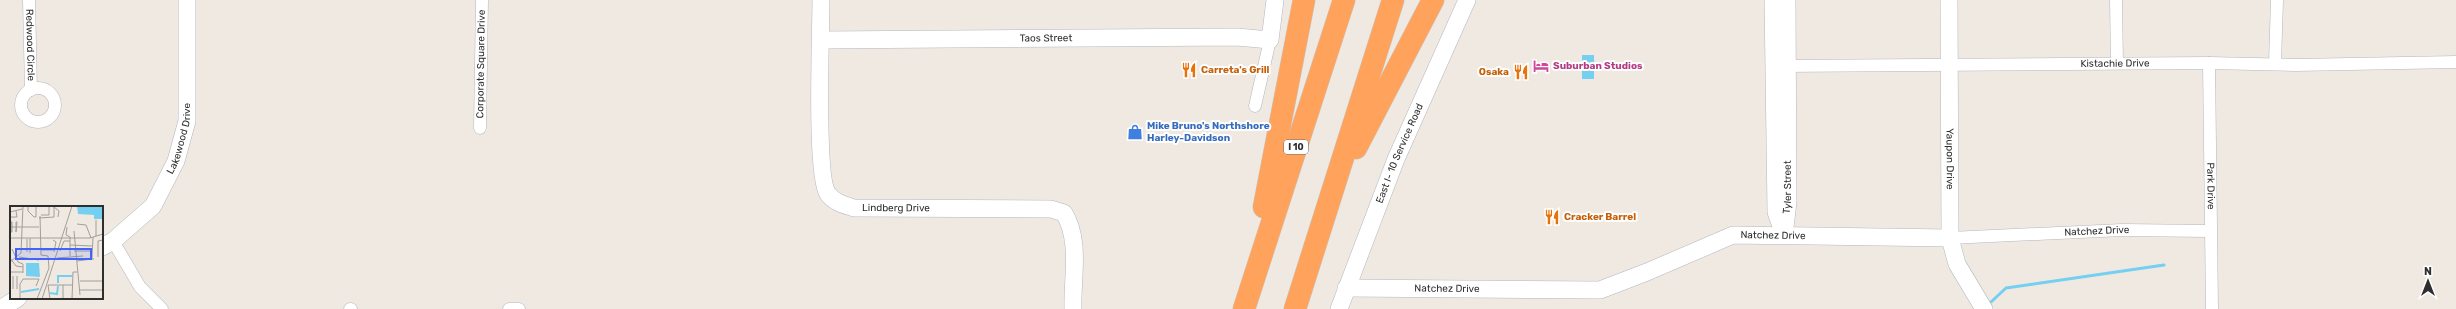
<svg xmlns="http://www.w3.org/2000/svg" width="2456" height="309" viewBox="0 0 2456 309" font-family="Rubik,sans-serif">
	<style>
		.water { fill: #75cff0 }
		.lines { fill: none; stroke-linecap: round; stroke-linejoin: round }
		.stream { stroke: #75cff0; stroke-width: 3 }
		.street-casing { stroke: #b4b7c1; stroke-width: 13 }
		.secondary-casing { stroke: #b4b7c1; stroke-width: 18 }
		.highway-casing { stroke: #c9c9c9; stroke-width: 23 }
		.street { stroke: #fff; stroke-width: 12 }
		.secondary { stroke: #fff; stroke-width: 17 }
		.highway { stroke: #ffa35c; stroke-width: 22 }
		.labels { text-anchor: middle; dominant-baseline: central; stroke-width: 4; stroke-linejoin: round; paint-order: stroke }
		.shield { fill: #fff; stroke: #6d6d6d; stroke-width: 1 }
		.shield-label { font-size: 9px; font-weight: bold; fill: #2e2e2e }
		.street-label { font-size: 10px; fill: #2e2e2e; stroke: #fff }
		.hotel-label { font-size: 10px; font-weight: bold; fill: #b23c85; stroke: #fff; text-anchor: start }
		.food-label { font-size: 10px; font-weight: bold; fill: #c56008; stroke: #fff; text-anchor: start }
		.shop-label { font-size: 10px; font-weight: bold; fill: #366cbe; stroke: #fff; text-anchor: start }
		.inset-river { fill: none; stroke: #75cff0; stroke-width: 2 }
		.inset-road { fill: none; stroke: #a29e99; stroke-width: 1 }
		.view { fill: #4264fb; fill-opacity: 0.15; stroke: #4264fb; stroke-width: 2 }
		.inset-edge { fill: none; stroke: #2e2e2e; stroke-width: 2 }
	</style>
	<rect width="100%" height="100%" fill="#efe9e1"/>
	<rect class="water" x="1582" y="55" width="12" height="24"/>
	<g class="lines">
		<polyline class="stream" points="1991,302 2006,288 2164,265"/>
		<defs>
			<g id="street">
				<path id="s1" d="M29 0 31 90"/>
				<polyline points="2116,0 2117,63"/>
				<path id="s2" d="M2209 63 2212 309"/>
				<polyline points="2275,63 2277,0"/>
				<path id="s3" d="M1779 66 2209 63 2296 65 2456 62"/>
				<circle cx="38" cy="105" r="17"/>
				<polyline points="1255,106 1270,40"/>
				<path id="s4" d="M480 128 482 0"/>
				<path id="s5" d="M1950 238 2122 230 2210 231"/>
				<polyline points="113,241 140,287 162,309"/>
				<polyline points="350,309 351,309"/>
				<polyline points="509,309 519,309"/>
			</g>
			<g id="secondary">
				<path id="s6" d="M821 0C821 30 815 177 828 194 835 203 845 205 854 208L1051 209 1064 213C1081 241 1072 277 1073 309"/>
				<polyline points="1773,0 1776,212 1784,235"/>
				<path id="s7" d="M1949 0 1950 238 1957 264 1984 309"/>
				<path id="s8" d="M821 40 1237 37 1270 40 1275 0"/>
				<path id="s9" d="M1785 227 1788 202 1787 0"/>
				<path id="s10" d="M102 247 113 241 153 206 176 161 187 121V0"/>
				<path id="s11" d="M1346 288 1600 290 1647 272 1733 235 1950 238"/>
				<polyline points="0,309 18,298"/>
				<path id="s12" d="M1339 309 1396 159 1467 0"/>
			</g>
			<g id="highway">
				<polyline points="1356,148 1433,0"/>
				<polyline points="1264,207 1304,0"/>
				<polyline points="1244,309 1344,0"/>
				<polyline points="1295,309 1393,0"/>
			</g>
		</defs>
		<use href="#street" class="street-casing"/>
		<use href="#secondary" class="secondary-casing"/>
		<use href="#highway" class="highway-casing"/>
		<use href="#street" class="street"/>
		<use href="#secondary" class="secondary"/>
		<use href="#highway" class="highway"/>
	</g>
	<defs>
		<symbol id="hotel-bare" viewBox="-9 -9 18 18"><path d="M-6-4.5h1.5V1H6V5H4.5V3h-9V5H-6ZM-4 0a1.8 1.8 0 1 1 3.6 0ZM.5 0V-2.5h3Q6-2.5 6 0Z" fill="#d1479c" stroke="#fff" stroke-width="2.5" paint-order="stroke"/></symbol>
		<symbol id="restaurant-bare" viewBox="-9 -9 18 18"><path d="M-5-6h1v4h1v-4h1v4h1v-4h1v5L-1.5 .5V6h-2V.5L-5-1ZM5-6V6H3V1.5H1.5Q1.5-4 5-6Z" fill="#e8710a" stroke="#fff" stroke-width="2.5" paint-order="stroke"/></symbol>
		<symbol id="shop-bare" viewBox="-9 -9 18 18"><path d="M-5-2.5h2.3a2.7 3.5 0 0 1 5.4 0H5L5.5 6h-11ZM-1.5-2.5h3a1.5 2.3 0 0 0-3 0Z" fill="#3f7fe0" stroke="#fff" stroke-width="2.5" paint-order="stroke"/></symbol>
	</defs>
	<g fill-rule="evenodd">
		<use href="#hotel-bare" x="1530" y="55" width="22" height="22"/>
		<use href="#restaurant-bare" x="1178" y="59" width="22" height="22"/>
		<use href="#restaurant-bare" x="1510" y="61" width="22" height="22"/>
		<use href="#shop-bare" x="1124" y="121" width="22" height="22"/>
		<use href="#restaurant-bare" x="1541" y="206" width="22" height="22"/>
	</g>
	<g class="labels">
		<rect class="shield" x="1284" y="140" width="24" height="14" rx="3"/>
		<g class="shield-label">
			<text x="1296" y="147">I 10</text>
		</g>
		<g class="street-label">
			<text stroke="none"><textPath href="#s8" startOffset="225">Taos Street</textPath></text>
			<text stroke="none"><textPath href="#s1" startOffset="45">Redwood Circle</textPath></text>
			<text stroke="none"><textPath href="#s3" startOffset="336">Kistachie Drive</textPath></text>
			<text stroke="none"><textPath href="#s4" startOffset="64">Corporate Square Drive</textPath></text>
			<text stroke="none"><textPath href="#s10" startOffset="139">Lakewood Drive</textPath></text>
			<text stroke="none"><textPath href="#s12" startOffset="167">East I- 10 Service Road</textPath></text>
			<text stroke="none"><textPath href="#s7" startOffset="159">Yaupon Drive</textPath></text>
			<text stroke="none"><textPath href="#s2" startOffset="123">Park Drive</textPath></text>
			<text stroke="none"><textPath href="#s9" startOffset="40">Tyler Street</textPath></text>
			<text stroke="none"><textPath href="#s6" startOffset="267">Lindberg Drive</textPath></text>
			<text stroke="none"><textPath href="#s5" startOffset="147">Natchez Drive</textPath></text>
			<text stroke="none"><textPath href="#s11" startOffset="438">Natchez Drive</textPath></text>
			<text stroke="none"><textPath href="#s11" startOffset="101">Natchez Drive</textPath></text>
		</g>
		<g class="hotel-label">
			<text x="1553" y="66">Suburban Studios</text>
		</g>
		<g class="food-label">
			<text x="1201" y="70">Carreta's Grill</text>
			<text x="1509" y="72" text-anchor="end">Osaka</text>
			<text x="1564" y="217">Cracker Barrel</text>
		</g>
		<g class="shop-label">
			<text x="1147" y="126">Mike Bruno's Northshore<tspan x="1147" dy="12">Harley-Davidson</tspan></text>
		</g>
	</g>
	<g transform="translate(10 206)">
		<rect width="93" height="93" fill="#efe9e1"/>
		<path d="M67 0H92L93 13H84V9L68 8ZM29 57 30 71 16 70V57Z" fill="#75cff0"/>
		<path class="inset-river" d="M48 77V70H62M11 86 29 83M40 87 47 88 48 80"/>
		<path class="inset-road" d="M18 0V5L24 11H26V0M0 6 12 3M31 9H39V0M0 11H7L6 5M44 11V1L49 5 48 11M29 12 44 11M86 14V30M2 16V26H1V16ZM6 16H7L6 26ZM67 18 76 19 81 32M0 21H29M57 21 56 29 60 31V50M64 25 70 89M83 31 82 53H84M0 32H80L93 28M17 33V46M43 34 46 36 44 46M60 39 82 40M2 43 8 56 13 58V67M31 44H44M50 45 54 35H60M64 45H82M20 47V32M9 51 29 54M88 51V35L93 34M0 52 6 60 13 61M47 52 73 50M67 55 82 53M0 56 11 47 13 0M0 66H13M7 70V83M70 75H93M38 79 40 93M38 79H62M53 79V93M3 83V70M70 84H93M10 93V78L13 73H29L26 80M27 93 39 62 38 50 31 49 30 10M32 93 62 0M62 93 63 66H67"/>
		<path class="view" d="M6 43H81V53H6Z"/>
		<rect width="93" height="93" class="inset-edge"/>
	</g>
	<g transform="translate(2428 281)" stroke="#ffffff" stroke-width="3" paint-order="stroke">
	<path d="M0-3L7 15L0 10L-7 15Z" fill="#2e2e2e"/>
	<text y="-6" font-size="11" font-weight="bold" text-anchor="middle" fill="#2e2e2e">N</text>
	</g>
</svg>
